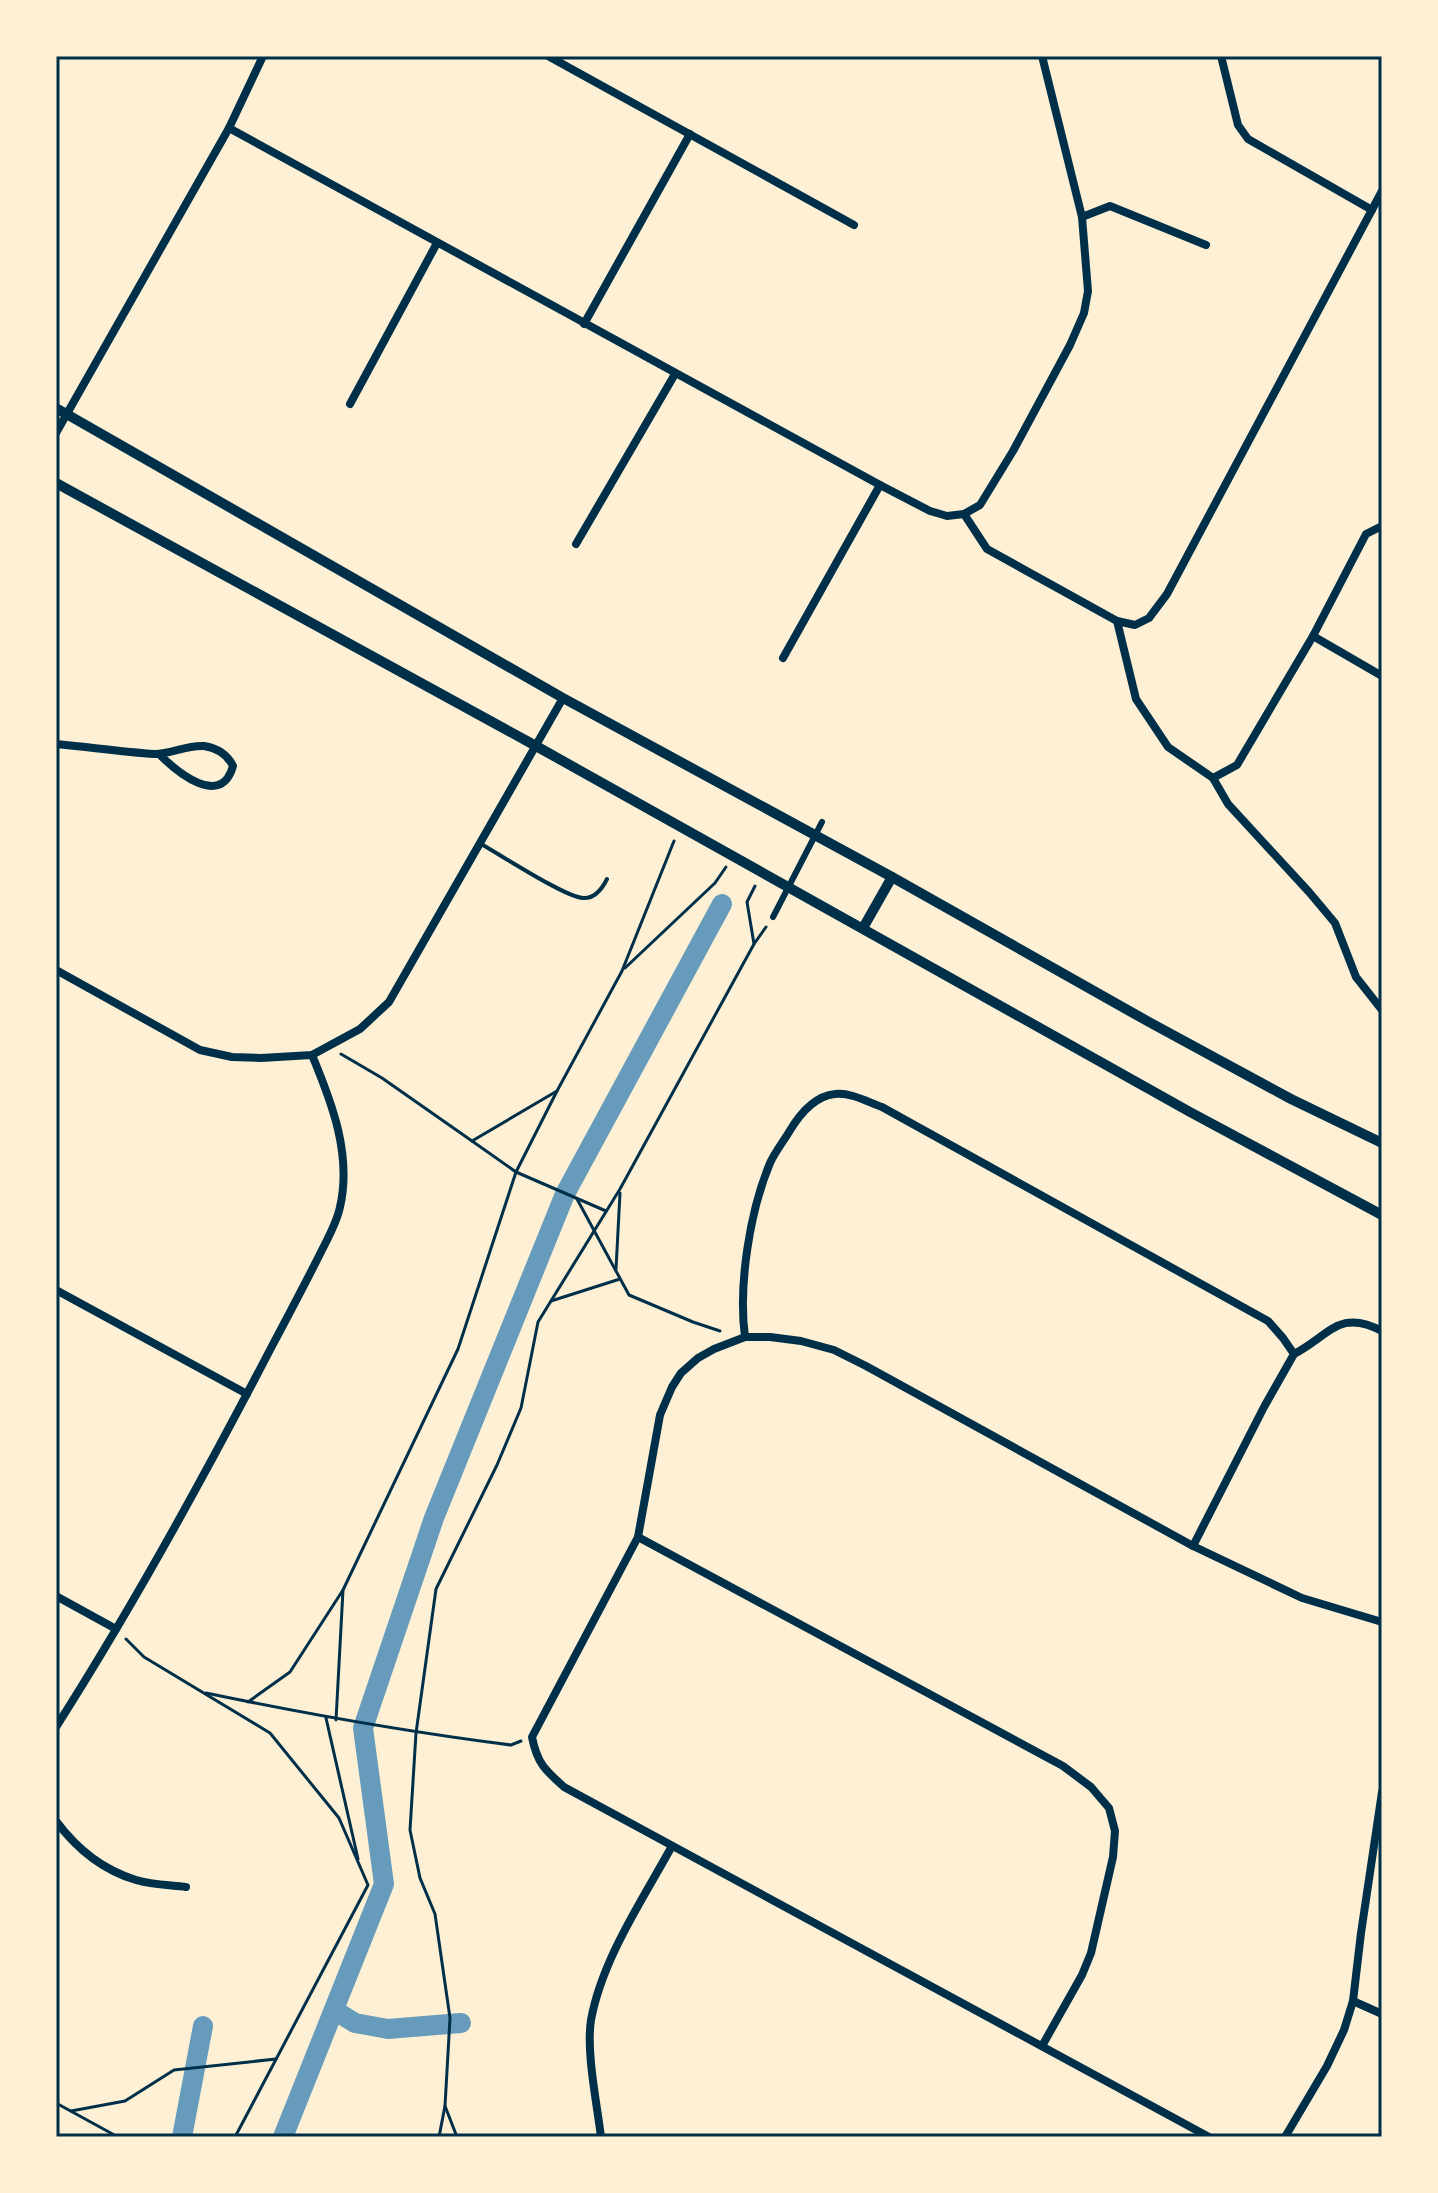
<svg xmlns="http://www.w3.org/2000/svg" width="1438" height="2193" viewBox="0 0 1438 2193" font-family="Mulish,sans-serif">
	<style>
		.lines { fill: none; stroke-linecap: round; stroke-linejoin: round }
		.canal { stroke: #669bbc; stroke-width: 20 }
		.path { stroke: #003049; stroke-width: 3 }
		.service { stroke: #003049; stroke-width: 4 }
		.pedestrian { stroke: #003049; stroke-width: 6 }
		.minor { stroke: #003049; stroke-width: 8 }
		.tertiary { stroke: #003049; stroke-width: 10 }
		.neatline { fill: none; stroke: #003049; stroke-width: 3 }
	</style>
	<rect width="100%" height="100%" fill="#fdf0d5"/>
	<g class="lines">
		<g class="canal">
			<polyline points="334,2010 355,2023 388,2029 461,2023"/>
			<polyline points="182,2137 203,2026"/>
			<polyline points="283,2137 384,1884 363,1728 434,1518 565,1194 722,904"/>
		</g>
		<g class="path">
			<polyline points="755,886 747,902 754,944 766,927"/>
			<polyline points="625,968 715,883 726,867"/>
			<polyline points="341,1054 382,1078 472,1141 557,1091"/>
			<polyline points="472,1141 516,1172 606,1211"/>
			<polyline points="577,1199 629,1295 693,1322 720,1331"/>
			<polyline points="616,1269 620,1193"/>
			<polyline points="551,1301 620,1279"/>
			<polyline points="343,1590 458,1349 516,1172 557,1091 622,971 674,841"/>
			<polyline points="126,1639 144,1657 270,1733 339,1818 368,1885 235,2137"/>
			<path d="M206 1693C307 1714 408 1732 511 1745L521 1741"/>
			<polyline points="248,1702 290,1672 343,1590 336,1720"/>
			<polyline points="326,1718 358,1859"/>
			<polyline points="56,2103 118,2137"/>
			<polyline points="445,2106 457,2137"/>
			<polyline points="71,2111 125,2101 174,2070 276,2059"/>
			<polyline points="439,2137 445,2106 450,2018 435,1914 420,1878 410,1830 416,1733 436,1589 497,1465 521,1408 538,1322 620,1189 754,944"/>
		</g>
		<path class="service" d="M481 844C501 855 565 897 583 898 595 899 602 889 607 879"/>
		<polyline class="pedestrian" points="773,917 822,822"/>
		<g class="minor">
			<polyline points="548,56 854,225"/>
			<polyline points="1221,56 1238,125 1248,139 1372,210"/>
			<polyline points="229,128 880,485 930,511 947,516 964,514 980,505 1013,451 1070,345 1084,313 1088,291 1082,217 1042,56"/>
			<polyline points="1082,217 1110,206 1206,245"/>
			<polyline points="584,324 690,134"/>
			<polyline points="350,404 437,243"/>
			<polyline points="56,433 229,128 263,56"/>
			<polyline points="964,514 987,549 1117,621 1135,625 1149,618 1167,594 1382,191"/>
			<polyline points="576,544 675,374"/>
			<polyline points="1117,621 1136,699 1168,747 1213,778 1228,804 1309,892 1335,923 1356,977 1382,1010"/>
			<polyline points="1313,636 1382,676"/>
			<polyline points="783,658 880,485"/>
			<path d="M56 744C89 747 122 752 155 754 171 754 186 745 204 746 217 748 227 754 233 766 221 809 177 772 159 754"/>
			<polyline points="1213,778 1237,765 1313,636 1366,534 1382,526"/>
			<polyline points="56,970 200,1050 232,1057 261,1058 312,1055 360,1029 389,1002 563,698"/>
			<polyline points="56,1290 247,1394"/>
			<path d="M745 1337C738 1285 750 1211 770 1163 775 1152 783 1142 789 1132 799 1115 815 1096 835 1094 850 1092 868 1102 882 1107L1268 1321 1283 1338 1294 1354 1264 1407 1193 1546"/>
			<path d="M1294 1354C1329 1336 1339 1308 1382 1331"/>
			<polyline points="638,1537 1063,1766 1091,1787 1109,1808 1115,1831 1113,1857 1091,1953 1082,1975 1042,2046"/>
			<polyline points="56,1596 116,1629"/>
			<path d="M56 1727C134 1605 204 1477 271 1348 288 1316 305 1284 321 1252 328 1238 337 1222 340 1207 352 1155 332 1103 312 1055"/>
			<path d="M56 1821C76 1848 103 1870 136 1880 152 1885 170 1885 186 1887"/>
			<polyline points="1353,2001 1382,2014"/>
			<path d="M601 2137C597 2104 586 2052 591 2020 602 1959 643 1899 672 1846"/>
			<path d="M1209 2137 564 1787C545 1770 537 1763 532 1737L638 1537 660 1415 672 1387 681 1373 698 1358 714 1349 745 1337H770L801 1341 834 1350 866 1366 1193 1546 1302 1598 1382 1622"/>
			<polyline points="1285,2137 1327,2066 1344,2030 1353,2001 1361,1933 1382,1792"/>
		</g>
		<g class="tertiary">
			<polyline points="56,408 563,698 892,877 1149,1022 1291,1099 1382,1143"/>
			<polyline points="56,483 536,746 1190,1112 1382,1215"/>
			<polyline points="863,928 892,877"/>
		</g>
	</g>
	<rect width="1438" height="2193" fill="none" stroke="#fdf0d5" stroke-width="116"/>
	<rect x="58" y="58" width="1322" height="2077" class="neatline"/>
</svg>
